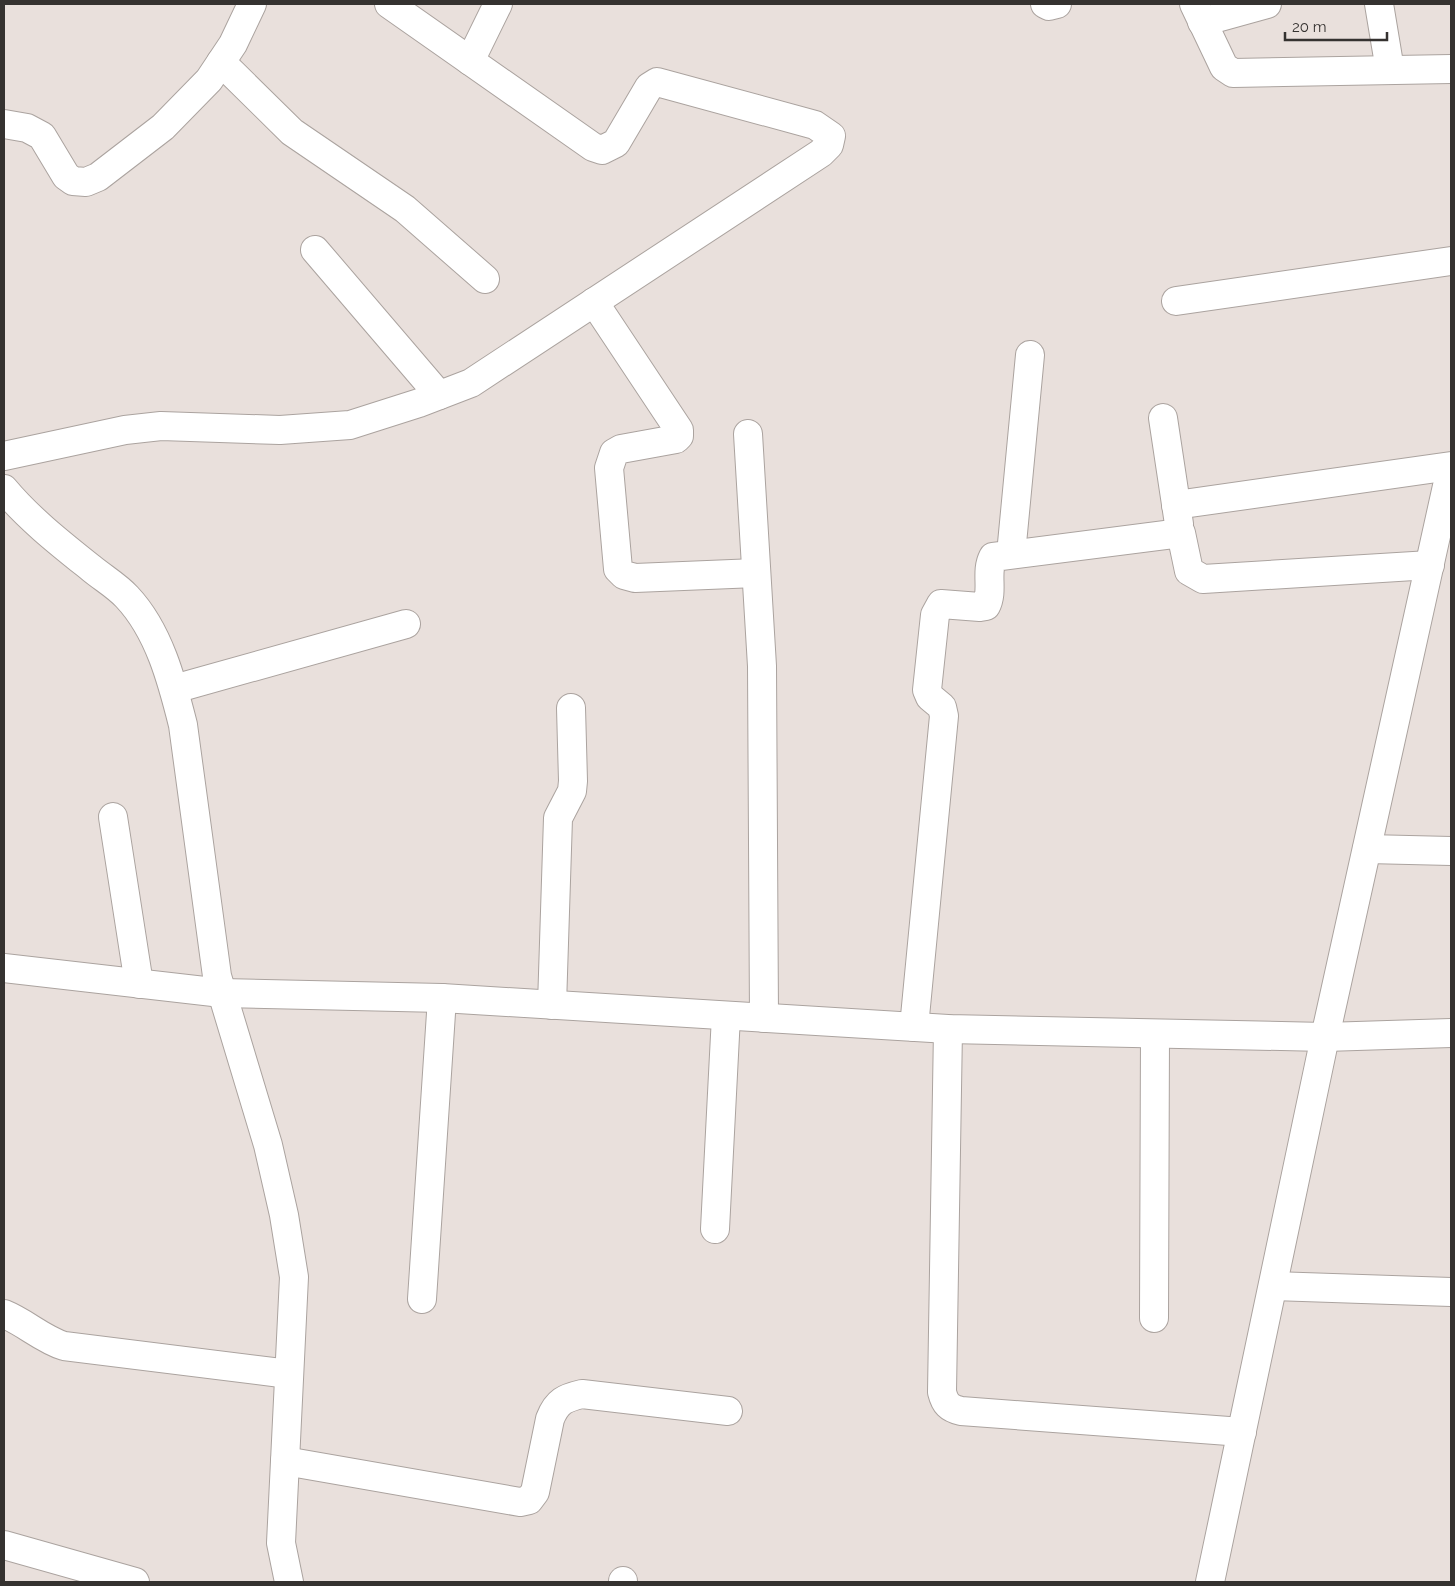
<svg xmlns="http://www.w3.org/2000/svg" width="1455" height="1586" viewBox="0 0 1455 1586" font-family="Raleway,sans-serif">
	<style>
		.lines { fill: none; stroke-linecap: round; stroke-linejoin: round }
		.minor-casing { stroke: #aba39f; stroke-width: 30 }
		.minor { stroke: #fff; stroke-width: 28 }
	</style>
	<rect width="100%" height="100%" fill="#e9e0dc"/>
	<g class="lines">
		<defs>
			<g id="minor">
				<polyline points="1045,4 1049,6 1057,4"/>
				<polyline points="1194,4 1224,67 1233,73 1451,69"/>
				<polyline points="1379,4 1390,70"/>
				<polyline points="1202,22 1267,4"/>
				<polyline points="470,61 498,4"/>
				<polyline points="221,62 292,132 405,209 485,279"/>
				<polyline points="4,124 27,128 42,136 66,176 73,181 86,182 98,177 163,127 209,80 233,44 252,4"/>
				<polyline points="315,250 439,395"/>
				<polyline points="1176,301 1451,261"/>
				<polyline points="594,302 679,430 679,436 676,439 621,449 614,453 609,468 618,569 624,575 635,578 756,573"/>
				<polyline points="1163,418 1179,524"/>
				<polyline points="748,434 762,666 764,1018"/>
				<polyline points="4,456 125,430 161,426 280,430 350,425 419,403 471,383 821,153 829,145 831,136 815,125 657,82 649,87 616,143 602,150 593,147 389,4"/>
				<path d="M4 489C29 519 61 544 91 568 103 578 117 586 127 597 159 631 172 681 183 725L217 976 268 1145 284 1215 294 1277 281 1543 289 1582"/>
				<polyline points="1176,505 1451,466"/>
				<polyline points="1011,554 1030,355"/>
				<polyline points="174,689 406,624"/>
				<polyline points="113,817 139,984"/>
				<polyline points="1367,849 1451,851"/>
				<polyline points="4,968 222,993 442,998 948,1029 1325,1037 1451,1033"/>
				<polyline points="552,1005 558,818 572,791 573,781 571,708"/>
				<path d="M914 1027 944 716 942 707 930 697 927 690 935 615 941 604 980 607 986 606C994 591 985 572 993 557L1181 533 1189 571 1203 579 1430 565"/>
				<path d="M948 1029 942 1392C945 1404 949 1408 961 1411L1242 1432"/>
				<polyline points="715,1229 726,1016"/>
				<polyline points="1273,1286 1451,1292"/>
				<polyline points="422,1299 442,998"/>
				<path d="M4 1314C26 1323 42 1339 64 1346L289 1374"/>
				<polyline points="1154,1318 1155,1034"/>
				<path d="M285 1461 520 1502 529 1500 535 1492 550 1419C557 1401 565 1398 582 1394L728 1411"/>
				<polyline points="4,1545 135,1582"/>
				<polyline points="623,1582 623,1581"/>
				<polyline points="1210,1582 1325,1037 1451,468"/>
			</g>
		</defs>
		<use href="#minor" class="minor-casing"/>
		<use href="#minor" class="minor"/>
	</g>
	<rect width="1455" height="1586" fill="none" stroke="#353230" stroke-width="10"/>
	<path d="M1285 32v8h102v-8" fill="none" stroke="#353230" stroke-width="2.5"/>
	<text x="1292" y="32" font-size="15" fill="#353230" stroke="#e9e0dc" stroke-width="4" paint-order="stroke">20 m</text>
</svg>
